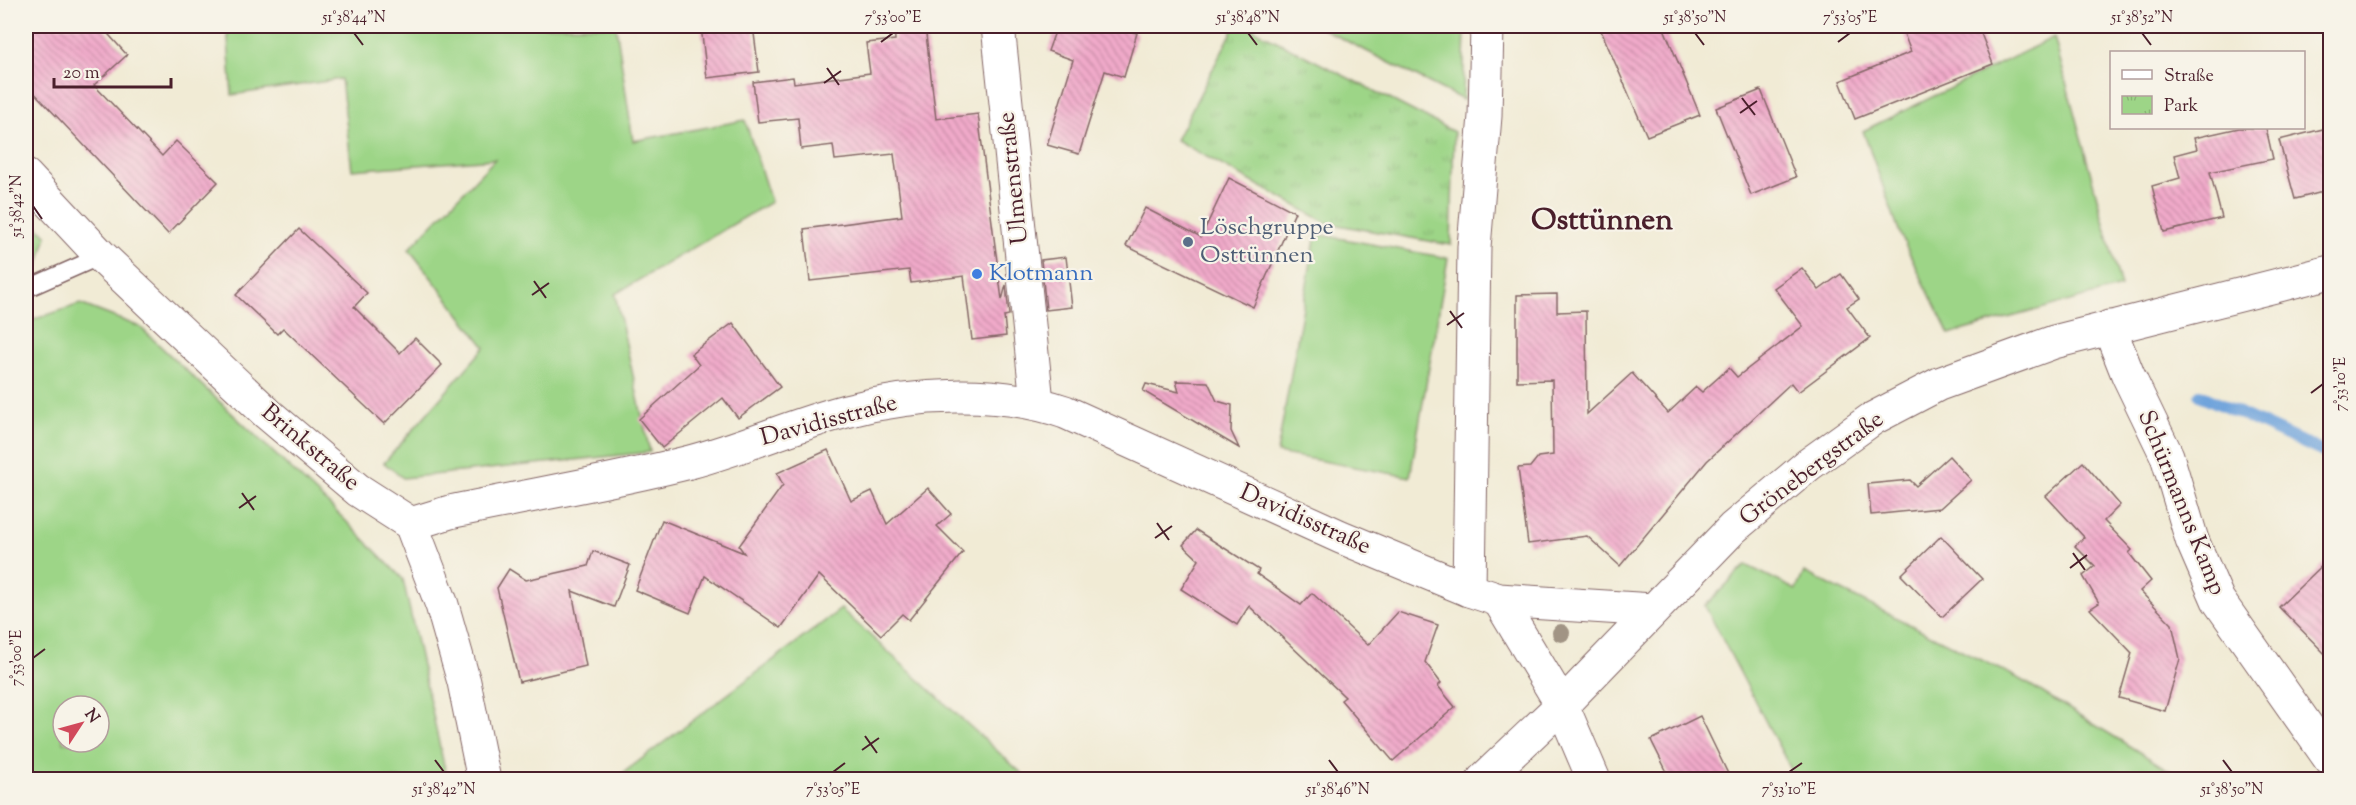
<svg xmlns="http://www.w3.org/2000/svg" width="2356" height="805" viewBox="0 0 2356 805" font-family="'Sorts Mill Goudy',serif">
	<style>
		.grass { fill: #9dd587; stroke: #747a59; stroke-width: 1.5; fill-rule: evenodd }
		.park { fill: url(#park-tufts); stroke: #747a59; stroke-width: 1.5 }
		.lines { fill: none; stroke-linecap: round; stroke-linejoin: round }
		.stream { stroke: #6ea3db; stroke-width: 12 }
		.building { fill: url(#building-back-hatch) }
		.lane-casing { stroke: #846666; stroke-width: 19 }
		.street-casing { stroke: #846666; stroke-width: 35 }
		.secondary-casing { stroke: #846666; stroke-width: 35 }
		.lane { stroke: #fff; stroke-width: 16 }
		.street { stroke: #fff; stroke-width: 33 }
		.secondary { stroke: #fff; stroke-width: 33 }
		.tree { fill: #a19484 }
		.ticks { fill: none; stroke: #4a1f2b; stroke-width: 2 }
		.service-dot { fill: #5c6f8a; stroke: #f7f3e8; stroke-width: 2 }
		.shop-dot { fill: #3f7fe0; stroke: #f7f3e8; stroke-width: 2 }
		.labels { text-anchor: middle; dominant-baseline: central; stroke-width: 4.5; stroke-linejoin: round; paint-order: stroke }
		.street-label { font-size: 24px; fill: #4a1f2b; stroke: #f7f3e8 }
		.service-label { font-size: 24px; fill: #4e5e75; stroke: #f7f3e8; text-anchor: start }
		.shop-label { font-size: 24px; fill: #366cbe; stroke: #f7f3e8; text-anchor: start }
		.district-label { font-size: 30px; font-weight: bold; fill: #4a1f2b; stroke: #f7f3e8 }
		.neatline { fill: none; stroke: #4a1f2b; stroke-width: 2 }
		.ticks-label { font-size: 15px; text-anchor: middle; fill: #4a1f2b }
	</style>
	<defs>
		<pattern id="park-tufts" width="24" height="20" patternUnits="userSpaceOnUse" patternTransform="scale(1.5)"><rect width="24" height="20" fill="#9dd587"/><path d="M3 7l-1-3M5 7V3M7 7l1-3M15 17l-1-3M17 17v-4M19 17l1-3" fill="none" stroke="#89b675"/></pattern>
		<pattern id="building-back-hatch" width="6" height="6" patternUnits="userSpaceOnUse" patternTransform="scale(1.5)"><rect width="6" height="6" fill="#f1aaca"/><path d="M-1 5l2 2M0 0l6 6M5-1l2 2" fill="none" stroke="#c58aa4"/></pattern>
	</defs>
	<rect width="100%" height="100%" fill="#f7f3e8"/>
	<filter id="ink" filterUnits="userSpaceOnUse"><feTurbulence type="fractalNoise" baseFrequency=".0167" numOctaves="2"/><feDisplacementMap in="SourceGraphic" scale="12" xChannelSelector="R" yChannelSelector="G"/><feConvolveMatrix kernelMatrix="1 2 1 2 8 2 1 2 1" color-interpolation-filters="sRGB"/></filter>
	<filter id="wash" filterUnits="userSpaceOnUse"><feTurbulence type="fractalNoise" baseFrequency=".008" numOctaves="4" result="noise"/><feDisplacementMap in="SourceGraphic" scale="24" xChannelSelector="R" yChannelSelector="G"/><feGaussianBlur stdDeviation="1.35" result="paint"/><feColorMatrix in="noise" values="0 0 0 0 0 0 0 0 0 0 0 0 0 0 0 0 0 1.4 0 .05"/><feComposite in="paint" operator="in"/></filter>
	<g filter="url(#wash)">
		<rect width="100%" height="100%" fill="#f1ebd5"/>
		<g class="grass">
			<polygon points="227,26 616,26 633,141 745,120 771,202 615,294 650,452 403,478 384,463 485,347 409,249 495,159 352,170 341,79 232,95"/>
			<polygon points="1317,26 1465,26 1463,100"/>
			<polygon points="2054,37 2121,287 1949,334 1901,236 1863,131"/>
			<polygon points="26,215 47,236 38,266 26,271"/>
			<polygon points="1316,234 1448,258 1410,477 1277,453"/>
			<path d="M80 304 140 327 343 518 403 579 447 779H26V322ZM63 706H99V742H63Z"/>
			<polygon points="1746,565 1796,590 1804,572 2022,680 2183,779 1796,779 1705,606"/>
			<polygon points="841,609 1028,779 615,779"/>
		</g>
		<polygon class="park" points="1235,26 1247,26 1454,132 1451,245 1327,223 1176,140"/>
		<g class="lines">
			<polyline class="stream" points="2200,395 2330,455"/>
		</g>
		<g id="blocks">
			<g class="building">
				<polygon points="26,26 101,26 127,55 94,85 162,156 176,141 218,182 168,234 26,84"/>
				<polygon points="701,26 753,26 759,72 707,78"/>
				<polygon points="894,26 925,26 936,119 978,114 1002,300 1006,285 1009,315 1004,316 1006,336 972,340 964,276 911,283 909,270 810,281 804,229 902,216 894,154 835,160 833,145 801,149 798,118 758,122 753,82 793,77 794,83 870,73 866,43 895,40"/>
				<polygon points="1057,26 1115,26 1137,33 1124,77 1105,71 1079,154 1047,145 1073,60 1048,51"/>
				<polygon points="1599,26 1663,26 1700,115 1647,136"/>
				<polygon points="1901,26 1978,26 1993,64 1855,119 1840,81 1911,52"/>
				<polygon points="1761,90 1796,177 1751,195 1716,108"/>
				<polygon points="2331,127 2331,190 2295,199 2279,140"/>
				<polygon points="2239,128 2266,128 2273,159 2210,172 2222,218 2164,232 2152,186 2180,178 2174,155 2197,149 2194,138"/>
				<polygon points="1229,178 1295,212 1253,307 1126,246 1145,208 1201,237"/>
				<polygon points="299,229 367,293 354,307 400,353 415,338 442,365 384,424 283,328 277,334 236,295"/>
				<polygon points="1066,257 1072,307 1046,310 1041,260"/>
				<polygon points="1802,268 1819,290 1841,274 1859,299 1847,307 1870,338 1798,392 1791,383 1707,461 1620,566 1587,536 1528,544 1518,468 1530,467 1538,457 1553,455 1552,380 1517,381 1517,295 1557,294 1557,312 1586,311 1587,414 1632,373 1668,413 1696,387 1702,392 1729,368 1737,377 1803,326 1774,288"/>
				<polygon points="733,323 780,387 738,418 723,398 662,448 639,419 699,365 691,354"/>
				<polygon points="1176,381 1208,382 1217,401 1232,405 1231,431 1239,448 1143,391 1146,384 1179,392"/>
				<polygon points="828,450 851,501 872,491 887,524 928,488 951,514 937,526 963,552 909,620 902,614 881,635 819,575 781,628 705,576 690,613 635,590 662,520 744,553 739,546 783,485 777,473"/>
				<polygon points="1949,456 1971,480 1940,508 1871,515 1868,484 1910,480 1916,486"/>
				<polygon points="2083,462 2120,505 2104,521 2132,550 2129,553 2151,581 2140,591 2172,624 2180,659 2165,711 2119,698 2132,653 2090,609 2099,603 2083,576 2095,566 2075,546 2084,537 2046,496"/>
				<polygon points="1196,530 1259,570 1257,574 1301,605 1312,593 1368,645 1398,612 1438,625 1425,662 1441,683 1438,686 1455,707 1393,761 1341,700 1345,697 1249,606 1237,625 1181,589 1199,560 1183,545"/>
				<polygon points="1941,536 1982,579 1942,617 1901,575"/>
				<polygon points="593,551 630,565 614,607 572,591 586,666 519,682 497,588 509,569 526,580 588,566"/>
				<polygon points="2331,557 2331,660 2279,607"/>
				<polygon points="1700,716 1717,751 1731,780 1671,780 1651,740"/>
			</g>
		</g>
	</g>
	<g filter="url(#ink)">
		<use href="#blocks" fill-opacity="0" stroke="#846666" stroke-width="1.5"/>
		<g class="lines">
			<defs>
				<polyline id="lane" points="26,289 101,256"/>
				<g id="street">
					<polyline points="998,26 1037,402"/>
					<polyline points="26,176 101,256 268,414 358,490 411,524 442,605 464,682 484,780"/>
					<polyline points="2109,327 2128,375 2167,456 2192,540 2218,600 2330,759"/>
					<path d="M411 524 450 512C530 495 611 482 690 462 743 448 793 425 846 411 915 393 997 389 1065 412L1341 537 1469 590 1499 600 1653 610"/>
					<polyline points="1469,590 1474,247 1485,116 1487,26"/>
					<polyline points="1499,600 1562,705 1594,780"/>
				</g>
				<polyline id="secondary" points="1483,780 1562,705 1733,528 1808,465 1872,419 1939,384 2054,342 2330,272"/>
			</defs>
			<use href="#lane" class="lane-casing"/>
			<use href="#street" class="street-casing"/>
			<use href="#secondary" class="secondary-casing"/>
			<use href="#lane" class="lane"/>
			<use href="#street" class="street"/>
			<use href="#secondary" class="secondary"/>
		</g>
		<circle class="tree" cx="1561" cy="633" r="9"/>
	</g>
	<path class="ticks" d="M354 33 363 45M1248 33 1257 45M1695 33 1704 45M2142 33 2151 45M881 42 893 33M1838 42 1850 33M827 68 839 85M824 83 841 71M1742 98 1755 115M1740 113 1757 101M33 206 42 219M534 281 546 298M532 295 549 283M1450 311 1462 328M1447 325 1464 313M2311 393 2323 384M242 493 254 510M239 508 256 496M1157 523 1169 540M1155 538 1172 526M2073 553 2085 570M2070 568 2087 555M33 658 45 649M865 736 877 753M862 750 879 738M435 760 444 772M1329 760 1338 772M2223 760 2232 772M833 772 845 763M1789 772 1802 763"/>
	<circle class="service-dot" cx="1188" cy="242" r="6"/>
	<circle class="shop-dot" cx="977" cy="274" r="6"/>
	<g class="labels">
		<g class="street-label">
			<text transform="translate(1014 178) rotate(-96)">Ulmenstraße</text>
			<text transform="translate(829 421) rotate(-15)">Davidisstraße</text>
			<text transform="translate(310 448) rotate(40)">Brinkstraße</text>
			<text transform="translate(1812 469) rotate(-37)">Grönebergstraße</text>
			<text transform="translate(2181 503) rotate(68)">Schürmanns Kamp</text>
			<text transform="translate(1305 520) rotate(24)">Davidisstraße</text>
		</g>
		<g class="service-label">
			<text x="1200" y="228">Löschgruppe<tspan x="1200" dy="28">Osttünnen</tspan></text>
		</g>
		<g class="shop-label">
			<text x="989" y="274">Klotmann</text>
		</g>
		<g class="district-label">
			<text x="1602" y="221">Osttünnen</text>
		</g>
	</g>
	<rect width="2356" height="805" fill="none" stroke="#f7f3e8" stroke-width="66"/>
	<rect x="2110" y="51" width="195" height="78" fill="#f7f3e8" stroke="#b29e9c" stroke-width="1.5"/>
	<rect x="2122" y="70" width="30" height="9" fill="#ffffff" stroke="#b29e9c" stroke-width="1.5"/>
	<text x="2164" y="81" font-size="18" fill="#4a1f2b">Straße</text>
	<rect x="2122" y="96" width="30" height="18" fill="url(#park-tufts)" stroke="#b29e9c" stroke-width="1.5"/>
	<text x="2164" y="111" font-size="18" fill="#4a1f2b">Park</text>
	<g transform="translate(81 724) rotate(54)"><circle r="28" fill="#f7f3e8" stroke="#b29e9c" stroke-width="1.5"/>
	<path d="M0-4.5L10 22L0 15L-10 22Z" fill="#d1495b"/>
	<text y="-9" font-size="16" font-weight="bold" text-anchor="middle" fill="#4a1f2b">N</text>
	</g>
	<path d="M54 78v9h117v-9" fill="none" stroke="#4a1f2b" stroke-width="3"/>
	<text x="63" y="78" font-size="18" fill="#4a1f2b" stroke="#f7f3e8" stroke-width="4.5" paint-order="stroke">20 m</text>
	<rect x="33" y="33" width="2290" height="739" class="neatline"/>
	<g class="ticks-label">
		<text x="354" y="22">51°38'44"N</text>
		<text x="893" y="22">7°53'00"E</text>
		<text x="1248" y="22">51°38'48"N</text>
		<text x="1695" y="22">51°38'50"N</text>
		<text x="1850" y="22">7°53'05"E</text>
		<text x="2142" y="22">51°38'52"N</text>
		<text transform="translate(16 206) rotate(-90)" y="5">51°38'42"N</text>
		<text transform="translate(2340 384) rotate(-90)" y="5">7°53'10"E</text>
		<text transform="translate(16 658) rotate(-90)" y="5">7°53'00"E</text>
		<text x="444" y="794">51°38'42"N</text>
		<text x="833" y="794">7°53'05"E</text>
		<text x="1338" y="794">51°38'46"N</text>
		<text x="1789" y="794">7°53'10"E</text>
		<text x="2232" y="794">51°38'50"N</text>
	</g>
</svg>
